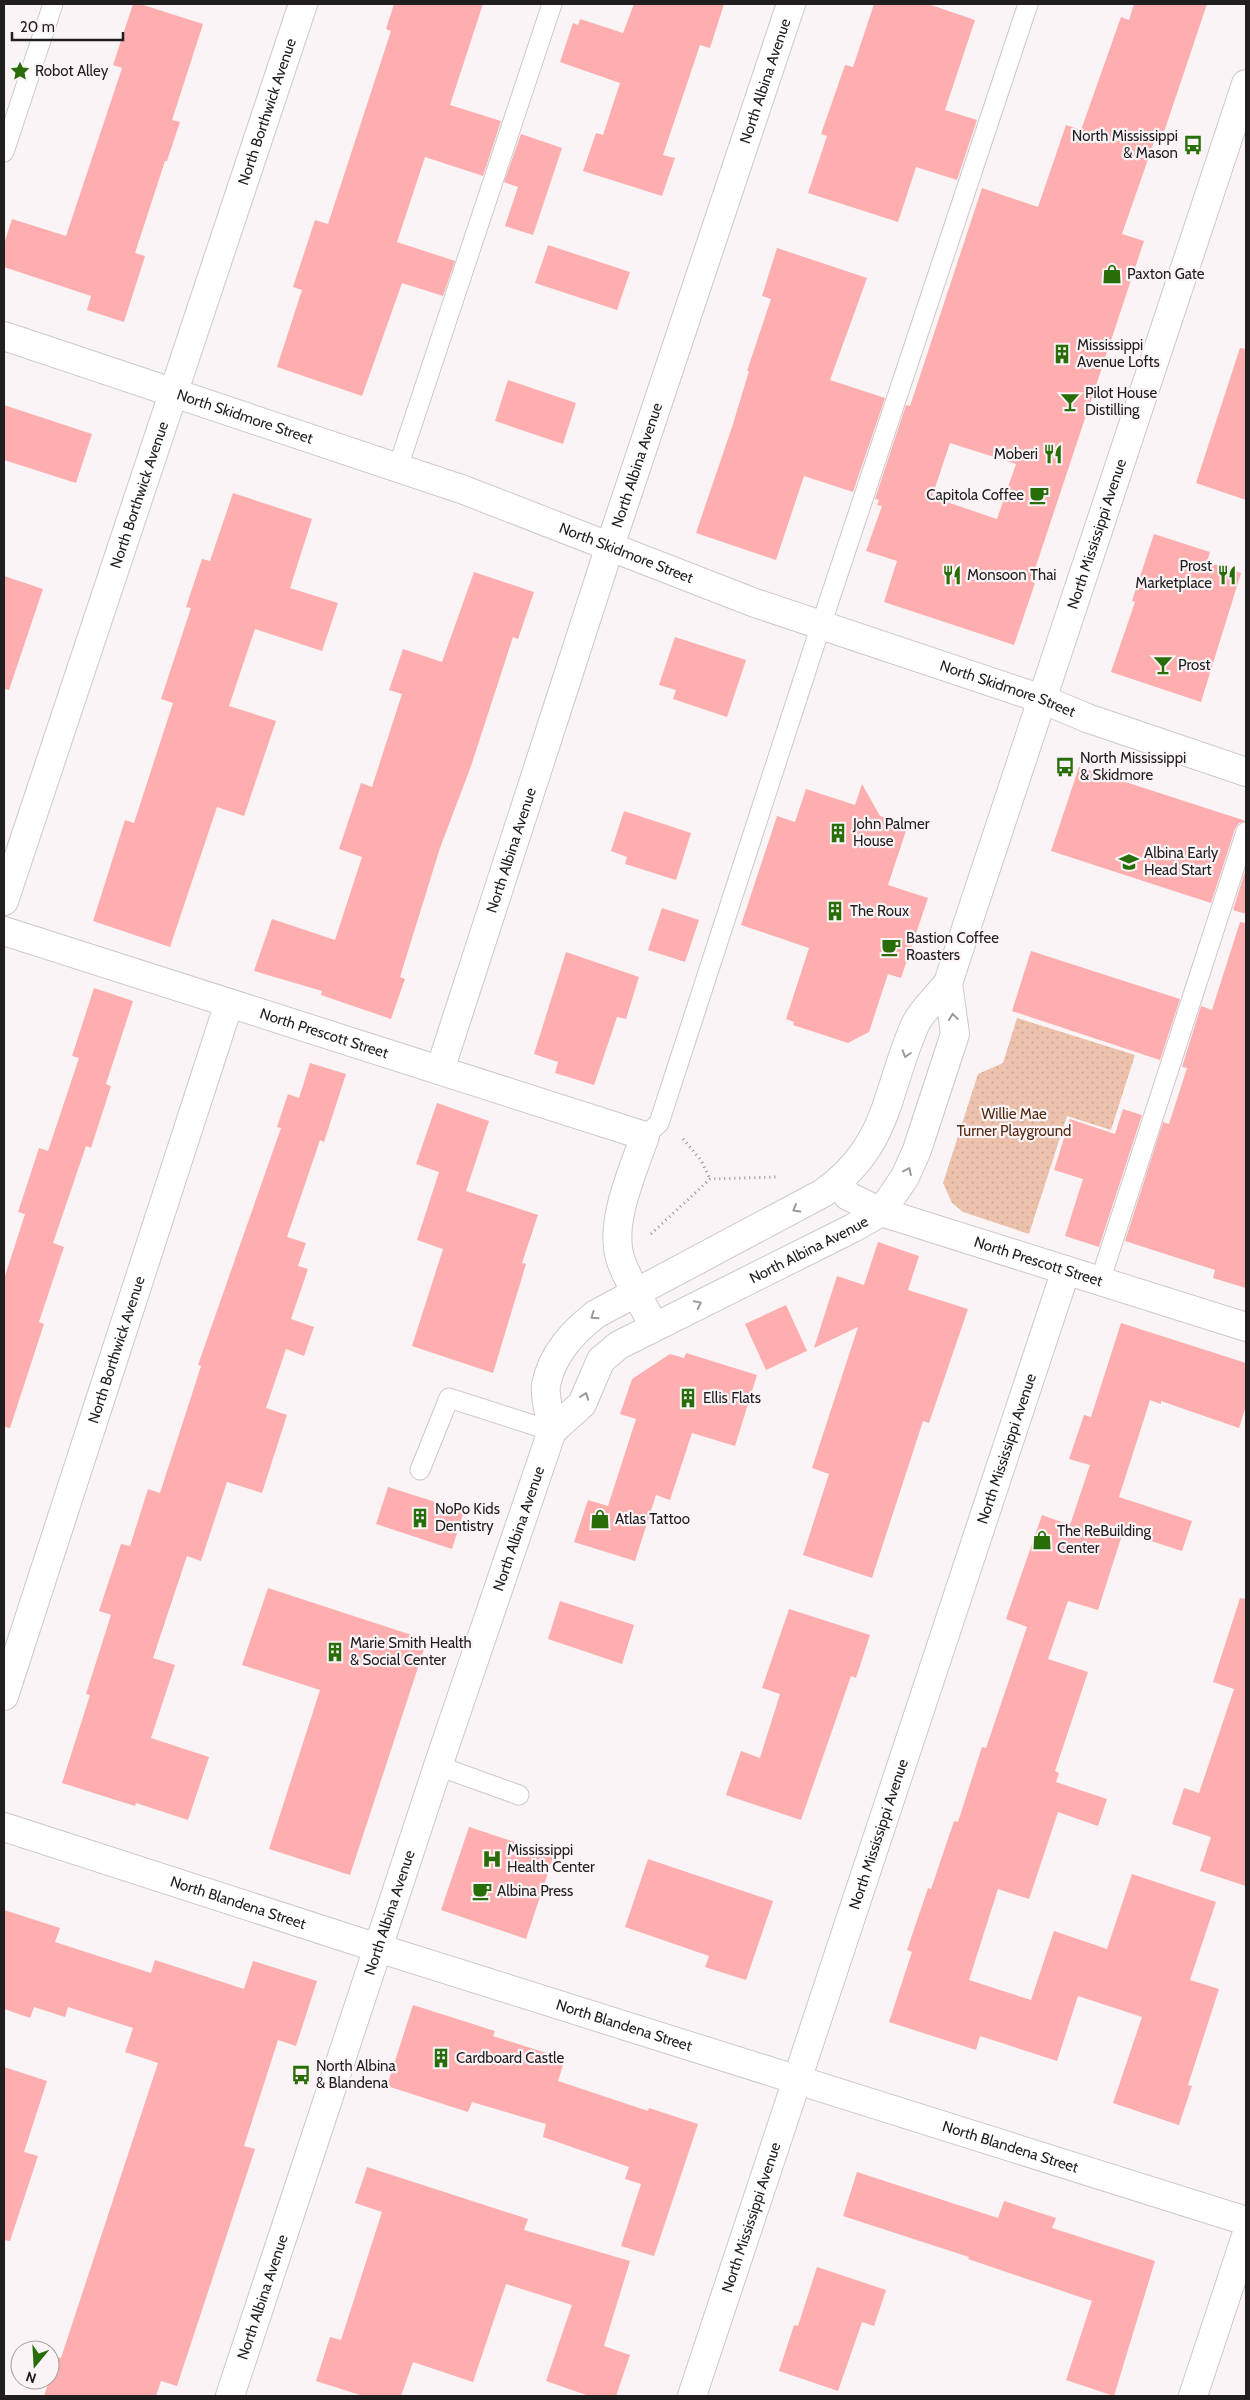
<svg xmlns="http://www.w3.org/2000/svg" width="1250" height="2400" viewBox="0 0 1250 2400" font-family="Cabin,sans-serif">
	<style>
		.grass { fill: url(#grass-dots) }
		.building { fill: #feaeae; fill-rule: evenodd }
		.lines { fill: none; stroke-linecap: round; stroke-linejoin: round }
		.service-casing { stroke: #cec8cb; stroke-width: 21 }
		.minor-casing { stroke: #cec8cb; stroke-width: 30 }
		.tertiary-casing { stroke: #cec8cb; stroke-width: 30 }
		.path { stroke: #969193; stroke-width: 3; stroke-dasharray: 1 4; stroke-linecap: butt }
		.service { stroke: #fff; stroke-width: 19 }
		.minor { stroke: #fff; stroke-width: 28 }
		.tertiary { stroke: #fff; stroke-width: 28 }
		.oneway { stroke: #9b9a9a }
		.labels { text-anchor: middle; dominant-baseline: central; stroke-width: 4.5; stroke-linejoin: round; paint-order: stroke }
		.poi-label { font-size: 15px; fill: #201e1f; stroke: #faf4f6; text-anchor: start }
		.street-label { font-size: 15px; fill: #201e1f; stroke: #faf4f6 }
		.park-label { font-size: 15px; fill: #552a10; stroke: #faf4f6 }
	</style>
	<defs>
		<pattern id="grass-dots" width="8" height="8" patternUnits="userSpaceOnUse" patternTransform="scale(1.25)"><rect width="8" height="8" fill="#edc2ac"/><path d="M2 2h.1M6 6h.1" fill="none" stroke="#cba694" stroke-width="1.8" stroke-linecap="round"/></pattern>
	</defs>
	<rect width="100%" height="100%" fill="#faf4f6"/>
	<polygon class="grass" points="1017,1018 1135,1055 1111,1130 1067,1116 1029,1234 963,1212 952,1203 943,1183 978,1074 1003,1063"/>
	<g class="building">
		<polygon points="133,4 140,4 203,24 172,120 180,122 167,161 165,161 135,253 145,256 124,322 87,310 91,296 4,267 4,244 12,219 66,236 122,68 113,65"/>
		<polygon points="394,4 483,4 450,105 501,121 483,176 425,157 397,242 455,261 443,296 402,283 362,396 277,367 302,290 293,287 315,220 328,224 391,31 386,29"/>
		<polygon points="634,4 724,4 710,48 700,45 663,155 675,158 662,196 583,171 596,133 603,135 620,83 560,62 573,23 578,25 580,19 623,33"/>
		<polygon points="874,4 928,4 975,20 945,110 977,120 957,180 916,167 898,222 808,193 827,136 821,134 845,65 853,67"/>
		<path d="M1134 4H1207L1160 144 1154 142 1122 234 1144 241 1031 581 1035 583 1014 645 884 602 897 561 866 551 882 506 877 505 879 500 875 499 906 405 910 406 982 188 1038 207 1066 125 1081 130 1121 17 1129 20ZM950 443 1016 464 997 519 932 497Z"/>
		<polygon points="521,134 562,148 533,235 505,226 518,187 504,182"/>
		<polygon points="548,245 630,272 617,310 535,283"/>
		<polygon points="777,248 867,278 830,380 885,398 853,492 804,476 776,560 696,533 733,424 749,371 747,371 771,299 762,296"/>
		<polygon points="1240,348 1246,349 1246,500 1196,483"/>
		<polygon points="508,380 576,403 563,444 495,421"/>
		<polygon points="4,405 92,434 76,483 4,460"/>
		<polygon points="233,493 312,519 290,588 338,603 322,651 255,629 229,706 276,721 244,816 217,807 170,947 93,921 125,820 134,823 173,703 161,699 191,608 186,607 202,559 210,561"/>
		<polygon points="1154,534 1210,552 1207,562 1241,573 1201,702 1111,672 1135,602 1132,601"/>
		<polygon points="474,572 534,592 518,639 513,637 471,766 440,848 400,977 405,979 391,1019 321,995 322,991 254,971 272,919 335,940 362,857 339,849 361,783 372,787 402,694 389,690 403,649 442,662"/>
		<polygon points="4,576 43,589 9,690 4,689"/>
		<polygon points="675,637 746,660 727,717 673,699 676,690 659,685"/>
		<polygon points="1079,767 1246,821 1239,823 1235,829 1211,903 1051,851"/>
		<polygon points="862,784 880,816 908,825 888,885 928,898 901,978 888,974 869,1032 848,1043 793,1025 794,1022 786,1019 809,948 741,925 777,816 795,822 806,789 855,805"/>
		<polygon points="624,811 691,833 676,880 625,864 627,857 611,851"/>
		<polygon points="1246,868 1246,914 1233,910"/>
		<polygon points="662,908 699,920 685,962 648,950"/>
		<polygon points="1240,922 1246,923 1246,1288 1213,1278 1215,1270 1125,1241 1163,1122 1169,1124 1187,1068 1182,1067 1201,1006 1212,1010"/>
		<polygon points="1031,951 1180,999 1160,1060 1012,1011"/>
		<polygon points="566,952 639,977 626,1019 617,1017 594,1085 555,1073 558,1062 534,1054"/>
		<polygon points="94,988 133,1001 106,1084 111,1086 91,1148 86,1146 53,1243 64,1247 39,1322 44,1324 10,1428 4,1427 4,1279 25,1214 18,1212 39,1148 48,1151 79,1058 72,1056"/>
		<polygon points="310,1063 346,1074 324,1142 320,1140 287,1237 306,1243 298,1266 308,1269 291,1319 314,1327 304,1356 286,1349 266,1408 287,1415 262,1493 227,1482 201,1561 187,1556 153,1658 175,1665 151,1738 209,1757 188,1820 136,1803 135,1806 62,1783 90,1695 86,1694 111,1615 99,1611 121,1544 130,1546 148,1489 160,1493 201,1366 198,1365 281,1128 277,1127 288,1094 299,1098"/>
		<polygon points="437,1103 489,1121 466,1191 538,1215 522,1263 526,1264 493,1373 412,1346 443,1249 417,1240 439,1172 416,1164"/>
		<polygon points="1123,1109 1142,1115 1099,1247 1065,1236 1083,1179 1054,1170 1070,1119 1115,1134"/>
		<polygon points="878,1242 919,1256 908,1290 968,1309 929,1423 923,1421 872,1578 803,1555 829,1474 812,1468 858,1327 814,1348 837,1276 864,1285"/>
		<polygon points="786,1305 807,1351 766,1370 745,1324"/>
		<polygon points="1121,1323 1246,1363 1246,1406 1239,1428 1161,1401 1161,1404 1150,1400 1119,1497 1192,1521 1182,1551 1123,1532 1098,1610 1068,1601 1048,1659 1088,1672 1055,1771 1059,1773 1056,1782 1107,1799 1098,1826 1058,1812 1029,1899 998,1889 969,1980 1031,2000 1054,1931 1107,1949 1132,1874 1216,1902 1190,1980 1219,1989 1188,2085 1192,2086 1179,2125 1113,2103 1142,2017 1078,1996 1057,2061 980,2036 976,2050 889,2022 912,1952 907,1950 928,1888 931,1889 954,1821 958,1822 982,1747 986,1748 1027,1627 1006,1619 1042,1515 1070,1525 1090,1465 1069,1459 1084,1415 1091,1417"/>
		<polygon points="686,1353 757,1375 735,1446 692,1433 670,1500 656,1495 635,1561 574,1542 588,1500 608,1506 636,1419 620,1414 632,1379 670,1354 684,1358"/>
		<polygon points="388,1487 464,1511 452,1549 376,1524"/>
		<polygon points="268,1588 427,1640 350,1875 269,1849 320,1690 242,1665"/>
		<polygon points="1240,1598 1246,1599 1246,1886 1200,1871 1211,1837 1172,1824 1184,1788 1199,1793 1234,1689 1213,1682"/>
		<polygon points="560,1601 634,1625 622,1664 548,1639"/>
		<polygon points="789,1609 870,1635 856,1678 851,1676 801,1820 726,1795 741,1751 760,1758 780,1694 762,1688"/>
		<polygon points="469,1827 554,1855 526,1939 441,1910"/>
		<polygon points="648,1859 773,1901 746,1980 705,1967 709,1956 625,1927"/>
		<polygon points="4,1910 60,1928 55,1942 151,1973 155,1960 244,1989 253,1961 317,1981 296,2046 278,2040 244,2146 255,2149 177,2386 161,2381 156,2396 44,2396 57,2357 61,2358 158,2063 125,2052 133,2028 68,2007 65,2017 34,2007 30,2018 4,2009"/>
		<polygon points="413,2005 495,2031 493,2036 565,2059 558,2081 648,2111 649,2108 698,2124 654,2256 621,2246 641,2184 625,2179 629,2167 543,2137 546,2124 472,2102 468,2112 387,2086"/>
		<polygon points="4,2067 47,2081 24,2152 38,2156 10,2241 4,2240"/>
		<polygon points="367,2167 528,2219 524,2230 630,2261 604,2346 630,2355 616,2396 589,2396 546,2381 572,2305 506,2284 473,2382 413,2362 401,2396 363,2396 316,2381 330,2337 341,2340 382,2212 355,2203"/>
		<polygon points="857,2172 998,2218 1004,2201 1056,2218 1052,2228 1155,2261 1114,2396 1066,2380 1092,2301 968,2259 969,2257 843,2216"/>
		<polygon points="817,2267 886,2290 874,2326 862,2322 838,2391 779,2371 794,2325 798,2326"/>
	</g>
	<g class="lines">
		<defs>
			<g id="service">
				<polyline points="4,152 53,4"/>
				<polyline points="398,467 552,4"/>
				<polyline points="645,1136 659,1123 821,625 1028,4"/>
				<polyline points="1100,1281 1246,832"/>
				<polyline points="420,1470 449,1398 552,1431"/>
				<polyline points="438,1766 519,1795"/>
			</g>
			<g id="minor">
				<path id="s1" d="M4 901 303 4"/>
				<path id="s2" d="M4 931 645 1136C633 1171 608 1224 621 1261 629 1283 643 1305 654 1326"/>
				<path id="s3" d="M440 1070 610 546 791 4"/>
				<path id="s4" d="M838 1183 848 1196 881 1212 1246 1327"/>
				<path id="s5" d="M4 1696 229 1003"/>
				<path id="s6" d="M4 1827 378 1948 1246 2221"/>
				<path id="s7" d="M692 2396 1066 1270"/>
				<polyline points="1193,2396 1246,2236"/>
			</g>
			<g id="tertiary">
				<path id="s8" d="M4 336 464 490 755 603 1042 699 1087 718 1246 772"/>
				<path id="s9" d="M552 1431 582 1404 601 1360 619 1345 853 1228 881 1212 905 1177 917 1150 955 1034 948 983"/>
				<path id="s10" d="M230 2396 438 1766 552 1431C551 1417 544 1398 546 1385 552 1354 573 1332 596 1314L823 1193C890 1145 885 1093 915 1025 922 1010 938 996 948 983L1246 84"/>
			</g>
		</defs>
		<use href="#service" class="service-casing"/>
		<use href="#minor" class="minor-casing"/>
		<use href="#tertiary" class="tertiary-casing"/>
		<g class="path">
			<polyline points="683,1139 701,1160 710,1179"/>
			<polyline points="651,1234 710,1179 778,1177"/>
		</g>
		<use href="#service" class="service"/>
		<use href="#minor" class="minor"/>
		<use href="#tertiary" class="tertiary"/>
	</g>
	<defs><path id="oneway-chevron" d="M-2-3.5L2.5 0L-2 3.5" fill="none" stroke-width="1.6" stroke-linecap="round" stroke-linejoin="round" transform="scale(1.25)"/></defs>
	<g class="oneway">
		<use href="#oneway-chevron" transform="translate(953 1017) rotate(-97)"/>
		<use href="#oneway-chevron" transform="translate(906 1054) rotate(108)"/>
		<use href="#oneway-chevron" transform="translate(908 1171) rotate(-65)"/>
		<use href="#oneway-chevron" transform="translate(796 1209) rotate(150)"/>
		<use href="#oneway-chevron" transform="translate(698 1304) rotate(-26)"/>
		<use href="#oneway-chevron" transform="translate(594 1316) rotate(145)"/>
		<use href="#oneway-chevron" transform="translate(585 1396) rotate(-70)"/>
	</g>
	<defs>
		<symbol id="sight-bare" viewBox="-9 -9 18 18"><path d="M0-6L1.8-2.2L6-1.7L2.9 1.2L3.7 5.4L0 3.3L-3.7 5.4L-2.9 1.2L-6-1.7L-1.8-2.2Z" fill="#286d08" stroke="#faf4f6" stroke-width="2.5" paint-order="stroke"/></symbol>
		<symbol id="bus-bare" viewBox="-9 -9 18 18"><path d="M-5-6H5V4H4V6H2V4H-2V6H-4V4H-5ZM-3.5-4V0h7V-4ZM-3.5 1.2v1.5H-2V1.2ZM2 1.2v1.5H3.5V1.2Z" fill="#286d08" stroke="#faf4f6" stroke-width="2.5" paint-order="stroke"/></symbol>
		<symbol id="shop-bare" viewBox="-9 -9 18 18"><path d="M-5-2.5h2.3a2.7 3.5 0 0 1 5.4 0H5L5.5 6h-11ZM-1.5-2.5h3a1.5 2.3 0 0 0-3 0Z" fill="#286d08" stroke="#faf4f6" stroke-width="2.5" paint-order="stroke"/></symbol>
		<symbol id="building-bare" viewBox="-9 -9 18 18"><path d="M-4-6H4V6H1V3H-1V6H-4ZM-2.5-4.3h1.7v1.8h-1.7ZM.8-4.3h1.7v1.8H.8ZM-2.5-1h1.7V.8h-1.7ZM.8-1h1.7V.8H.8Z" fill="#286d08" stroke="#faf4f6" stroke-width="2.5" paint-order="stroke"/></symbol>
		<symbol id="bar-bare" viewBox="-9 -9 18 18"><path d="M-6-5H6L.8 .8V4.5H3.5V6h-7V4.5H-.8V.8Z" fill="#286d08" stroke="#faf4f6" stroke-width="2.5" paint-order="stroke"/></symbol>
		<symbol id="restaurant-bare" viewBox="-9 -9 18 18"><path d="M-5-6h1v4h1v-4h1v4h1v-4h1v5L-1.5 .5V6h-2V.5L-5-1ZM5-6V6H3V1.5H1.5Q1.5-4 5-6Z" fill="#286d08" stroke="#faf4f6" stroke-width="2.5" paint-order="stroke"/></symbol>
		<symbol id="cafe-bare" viewBox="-9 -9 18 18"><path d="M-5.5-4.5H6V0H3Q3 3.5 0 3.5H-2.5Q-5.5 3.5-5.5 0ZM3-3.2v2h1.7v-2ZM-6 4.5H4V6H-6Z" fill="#286d08" stroke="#faf4f6" stroke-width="2.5" paint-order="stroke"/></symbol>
		<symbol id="school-bare" viewBox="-9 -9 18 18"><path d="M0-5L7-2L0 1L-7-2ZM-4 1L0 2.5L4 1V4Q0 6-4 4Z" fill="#286d08" stroke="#faf4f6" stroke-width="2.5" paint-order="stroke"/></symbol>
		<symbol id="hospital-bare" viewBox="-9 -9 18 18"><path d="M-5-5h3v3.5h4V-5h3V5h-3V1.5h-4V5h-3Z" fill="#286d08" stroke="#faf4f6" stroke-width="2.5" paint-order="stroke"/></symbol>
	</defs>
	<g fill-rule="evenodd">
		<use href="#sight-bare" x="6" y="57" width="28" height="28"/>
		<use href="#bus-bare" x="1179" y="131" width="28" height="28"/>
		<use href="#shop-bare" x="1098" y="260" width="28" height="28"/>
		<use href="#building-bare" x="1048" y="340" width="28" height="28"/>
		<use href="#bar-bare" x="1056" y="388" width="28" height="28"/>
		<use href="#restaurant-bare" x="1039" y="440" width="28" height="28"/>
		<use href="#cafe-bare" x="1025" y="481" width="28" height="28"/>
		<use href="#restaurant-bare" x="938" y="561" width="28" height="28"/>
		<use href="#restaurant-bare" x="1213" y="561" width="28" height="28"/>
		<use href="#bar-bare" x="1149" y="651" width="28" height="28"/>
		<use href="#bus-bare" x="1051" y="753" width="28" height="28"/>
		<use href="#building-bare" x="824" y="819" width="28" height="28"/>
		<use href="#school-bare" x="1115" y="848" width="28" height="28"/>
		<use href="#building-bare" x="821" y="897" width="28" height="28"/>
		<use href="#cafe-bare" x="877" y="933" width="28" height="28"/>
		<use href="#building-bare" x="674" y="1384" width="28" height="28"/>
		<use href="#building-bare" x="406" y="1504" width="28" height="28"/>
		<use href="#shop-bare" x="586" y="1505" width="28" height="28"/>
		<use href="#shop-bare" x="1028" y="1526" width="28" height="28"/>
		<use href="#building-bare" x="321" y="1638" width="28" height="28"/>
		<use href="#hospital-bare" x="478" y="1845" width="28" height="28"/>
		<use href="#cafe-bare" x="468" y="1877" width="28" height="28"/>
		<use href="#building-bare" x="427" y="2044" width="28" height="28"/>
		<use href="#bus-bare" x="287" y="2061" width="28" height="28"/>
	</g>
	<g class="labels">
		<g class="poi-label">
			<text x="35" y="71">Robot Alley</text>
			<text x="1178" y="136" text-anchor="end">North Mississippi<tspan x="1178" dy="17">&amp; Mason</tspan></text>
			<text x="1127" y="274">Paxton Gate</text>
			<text x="1077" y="345">Mississippi<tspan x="1077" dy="17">Avenue Lofts</tspan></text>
			<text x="1085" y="393">Pilot House<tspan x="1085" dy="17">Distilling</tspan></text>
			<text x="1038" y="454" text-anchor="end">Moberi</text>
			<text x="1024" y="495" text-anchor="end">Capitola Coffee</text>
			<text x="1212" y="566" text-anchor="end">Prost<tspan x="1212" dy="17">Marketplace</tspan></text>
			<text x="967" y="575">Monsoon Thai</text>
			<text x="1178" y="665">Prost</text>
			<text x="1080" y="758">North Mississippi<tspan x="1080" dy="17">&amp; Skidmore</tspan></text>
			<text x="853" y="824">John Palmer<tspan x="853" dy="17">House</tspan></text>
			<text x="1144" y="853">Albina Early<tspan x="1144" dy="17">Head Start</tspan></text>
			<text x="850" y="911">The Roux</text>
			<text x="906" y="938">Bastion Coffee<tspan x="906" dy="17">Roasters</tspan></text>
			<text x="703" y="1398">Ellis Flats</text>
			<text x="435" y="1509">NoPo Kids<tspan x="435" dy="17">Dentistry</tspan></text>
			<text x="615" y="1519">Atlas Tattoo</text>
			<text x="1057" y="1531">The ReBuilding<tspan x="1057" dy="17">Center</tspan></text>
			<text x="350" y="1643">Marie Smith Health<tspan x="350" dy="17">&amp; Social Center</tspan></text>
			<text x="507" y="1850">Mississippi<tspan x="507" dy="17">Health Center</tspan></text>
			<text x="497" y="1891">Albina Press</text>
			<text x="456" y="2058">Cardboard Castle</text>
			<text x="316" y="2066">North Albina<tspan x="316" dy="17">&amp; Blandena</tspan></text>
		</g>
		<g class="street-label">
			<text stroke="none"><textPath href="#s3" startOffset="1041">North Albina Avenue</textPath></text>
			<text stroke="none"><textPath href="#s1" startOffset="832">North Borthwick Avenue</textPath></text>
			<text stroke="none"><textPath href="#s8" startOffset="254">North Skidmore Street</textPath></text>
			<text stroke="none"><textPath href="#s3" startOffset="636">North Albina Avenue</textPath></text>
			<text stroke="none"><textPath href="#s1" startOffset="428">North Borthwick Avenue</textPath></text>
			<text stroke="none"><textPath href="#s10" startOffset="2132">North Mississippi Avenue</textPath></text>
			<text stroke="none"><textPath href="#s8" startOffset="659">North Skidmore Street</textPath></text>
			<text stroke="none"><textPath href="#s8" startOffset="1064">North Skidmore Street</textPath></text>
			<text stroke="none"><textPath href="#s3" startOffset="231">North Albina Avenue</textPath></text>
			<text stroke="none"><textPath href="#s2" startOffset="336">North Prescott Street</textPath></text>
			<text stroke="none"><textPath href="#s9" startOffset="324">North Albina Avenue</textPath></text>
			<text stroke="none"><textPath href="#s4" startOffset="218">North Prescott Street</textPath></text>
			<text stroke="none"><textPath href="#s5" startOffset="364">North Borthwick Avenue</textPath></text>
			<text stroke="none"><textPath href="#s7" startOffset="998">North Mississippi Avenue</textPath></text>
			<text stroke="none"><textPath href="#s10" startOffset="914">North Albina Avenue</textPath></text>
			<text stroke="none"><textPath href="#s7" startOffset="592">North Mississippi Avenue</textPath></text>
			<text stroke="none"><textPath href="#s6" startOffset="246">North Blandena Street</textPath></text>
			<text stroke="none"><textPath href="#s10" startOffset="509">North Albina Avenue</textPath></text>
			<text stroke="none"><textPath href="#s6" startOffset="651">North Blandena Street</textPath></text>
			<text stroke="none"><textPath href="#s6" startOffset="1056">North Blandena Street</textPath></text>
			<text stroke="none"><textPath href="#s7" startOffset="188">North Mississippi Avenue</textPath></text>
			<text stroke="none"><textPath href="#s10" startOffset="104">North Albina Avenue</textPath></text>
		</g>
		<g class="park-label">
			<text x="1014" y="1114">Willie Mae<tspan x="1014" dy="17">Turner Playground</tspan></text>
		</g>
	</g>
	<rect width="1250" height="2400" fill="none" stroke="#201e1f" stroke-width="10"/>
	<g transform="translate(35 2365) rotate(198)"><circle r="24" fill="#faf4f6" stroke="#a39ea0"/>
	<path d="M0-4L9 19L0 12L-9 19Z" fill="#286d08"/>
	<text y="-8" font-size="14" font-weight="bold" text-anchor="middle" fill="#201e1f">N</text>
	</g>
	<path d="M12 32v8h111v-8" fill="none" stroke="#201e1f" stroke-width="2.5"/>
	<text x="20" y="32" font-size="15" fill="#201e1f" stroke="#faf4f6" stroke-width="4" paint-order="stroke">20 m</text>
</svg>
